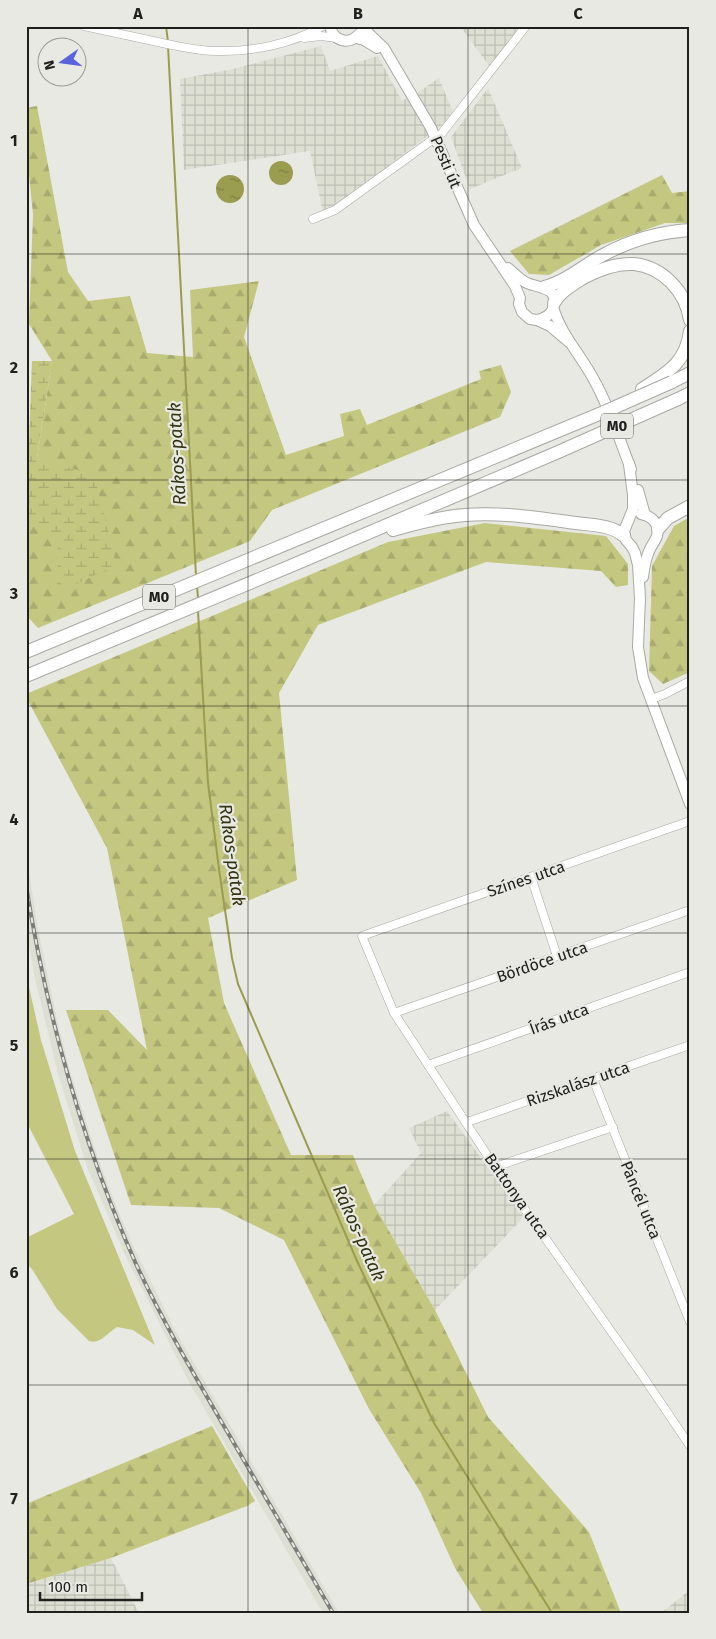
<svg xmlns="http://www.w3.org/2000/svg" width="716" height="1639" viewBox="0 0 716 1639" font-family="'Fira Sans',sans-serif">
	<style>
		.built { fill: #dedfd3 }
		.industrial { fill: url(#industrial-grid) }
		.grass { fill: #c4c780 }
		.forest { fill: url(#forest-firs) }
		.wetland { fill: url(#wetland-marsh) }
		.water { fill: url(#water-ripples) }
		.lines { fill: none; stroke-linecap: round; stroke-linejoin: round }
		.stream { stroke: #9a9c4f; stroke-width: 2 }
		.minor-casing { stroke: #a8a8a4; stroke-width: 9 }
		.secondary-casing { stroke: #a8a8a4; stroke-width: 12 }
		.trunk-casing { stroke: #a8a8a4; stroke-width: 14 }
		.minor { stroke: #fff; stroke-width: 8 }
		.secondary { stroke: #fff; stroke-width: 10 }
		.trunk { stroke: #fff; stroke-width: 12 }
		.rail-casing { stroke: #7d7d7a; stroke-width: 4 }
		.rail { stroke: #e9e9e4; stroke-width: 2; stroke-dasharray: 5.5; stroke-linecap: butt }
		.trunk-bridge-casing { stroke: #a8a8a4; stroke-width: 14; stroke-linecap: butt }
		.trunk-bridge { stroke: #fff; stroke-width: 12 }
		.grid { fill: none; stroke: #20201f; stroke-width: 1; stroke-opacity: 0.55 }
		.labels { text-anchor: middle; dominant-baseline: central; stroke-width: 4.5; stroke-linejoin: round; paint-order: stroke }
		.shield { fill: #e9e9e4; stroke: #5c5c5a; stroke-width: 1 }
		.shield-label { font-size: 15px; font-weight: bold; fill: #20201f }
		.street-label { font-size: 16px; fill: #20201f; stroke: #e9e9e4 }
		.water-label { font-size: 18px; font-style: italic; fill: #333412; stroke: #e9e9e4 }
		.neatline { fill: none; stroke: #20201f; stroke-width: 2 }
		.grid-label { font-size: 16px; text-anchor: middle; font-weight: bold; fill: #20201f }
	</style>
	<defs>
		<pattern id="industrial-grid" width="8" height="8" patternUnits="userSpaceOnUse" patternTransform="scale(1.25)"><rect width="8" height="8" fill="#dedfd3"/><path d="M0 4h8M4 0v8" fill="none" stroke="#bebfb5"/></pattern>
		<pattern id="forest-firs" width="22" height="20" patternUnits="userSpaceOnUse" patternTransform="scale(1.25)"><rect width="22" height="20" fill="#c4c780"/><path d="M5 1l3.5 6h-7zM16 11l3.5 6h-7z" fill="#a8ab6e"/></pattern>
		<pattern id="wetland-marsh" width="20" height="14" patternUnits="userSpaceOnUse" patternTransform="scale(1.25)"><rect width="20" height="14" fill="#c4c780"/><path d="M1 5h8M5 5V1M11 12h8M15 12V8" fill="none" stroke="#a8ab6e"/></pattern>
		<pattern id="water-ripples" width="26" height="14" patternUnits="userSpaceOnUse" patternTransform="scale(1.25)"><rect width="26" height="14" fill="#9a9c4f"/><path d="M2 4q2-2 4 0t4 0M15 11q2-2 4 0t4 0" fill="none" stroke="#7d7f41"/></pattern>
	</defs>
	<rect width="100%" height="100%" fill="#e9e9e4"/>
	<polygon class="built" points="26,851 38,929 58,1024 70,1071 99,1161 119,1213 135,1250 176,1332 339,1613 323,1613 190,1384 125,1255 87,1167 58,1074 35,979 26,930"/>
	<g class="industrial">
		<polygon points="460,26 527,26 490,67"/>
		<polygon points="321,46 330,71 378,56 402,101 420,91 439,78 453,112 443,124 340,203 323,213 310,151 184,170 180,79 233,69"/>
		<polygon points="488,88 522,168 470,189 451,137"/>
		<polygon points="447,1111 524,1217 435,1310 374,1205 421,1153 409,1128"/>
		<polygon points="111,1558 139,1613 26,1613 26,1584"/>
		<polygon points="690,1590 690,1613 661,1613"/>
	</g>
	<path class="grass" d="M26 974 41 1040 75 1151 155 1345 133 1330 117 1327C108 1332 100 1345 89 1341L57 1309 32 1269 26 1263V1238L74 1214 26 1121Z"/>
	<g class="forest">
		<polygon points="37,106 68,272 88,301 130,296 147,353 193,357 190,290 259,281 244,337 286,455 344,436 340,414 360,409 367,425 481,379 479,371 501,365 511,392 500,417 272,510 250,541 38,628 26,615 26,524 58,533 117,565 37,458 52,361 29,324 33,214 26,146 26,108"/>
		<polygon points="662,175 672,193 690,191 690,223 665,223 601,245 549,275 529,274 510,251"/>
		<polygon points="690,517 690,672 663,684 649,671 652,566 674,526"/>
		<polygon points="485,523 606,536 628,564 628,585 616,587 601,571 486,562 318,625 279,693 297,880 208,918 224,1003 291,1155 353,1155 374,1205 435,1310 488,1417 589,1532 621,1613 483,1613 455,1568 421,1493 369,1409 284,1240 219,1208 131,1205 66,1010 108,1010 147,1050 107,848 26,697 26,694 388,542"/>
		<polygon points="212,1426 255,1501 247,1506 111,1558 26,1584 26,1504"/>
	</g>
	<polygon class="wetland" points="32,361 52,361 37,458 94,475 117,565 57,593 58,534 26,524"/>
	<g class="water">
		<circle cx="281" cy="173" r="12"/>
		<circle cx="230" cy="189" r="14"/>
	</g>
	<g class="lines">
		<g class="stream">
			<polyline points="166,26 168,42"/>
			<polyline points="168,46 196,576"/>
			<polyline points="197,586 198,598"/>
			<polyline points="198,611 208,783 219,869 232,958 238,984 357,1261 434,1423 552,1613"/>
		</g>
		<defs>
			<g id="minor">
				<path d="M84 26C112 32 139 38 167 44 183 47 199 51 216 51 252 52 292 44 323 26"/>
				<polyline points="304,38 321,36 337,38"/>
				<polyline points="313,219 335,210 442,133 526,26"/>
				<polyline points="651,699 665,694 690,681"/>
				<polyline points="690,821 362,936 394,1013 495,1167 642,1375 690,1446"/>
				<polyline points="531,877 557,956"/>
				<polyline points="394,1013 690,910"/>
				<polyline points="428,1065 690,972"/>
				<polyline points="593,1079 690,1322"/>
				<polyline points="467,1122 690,1045"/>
				<polyline points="495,1167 613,1127"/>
			</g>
			<g id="secondary">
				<path d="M330 26C333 41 349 46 359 34"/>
				<polyline points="361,26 384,48 431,128 474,225 515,286 520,298 519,304 522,312 530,319 537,320 550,326 569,342"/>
				<polyline points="356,38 364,40 377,48"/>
				<path d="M508 268C514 273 520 280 527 283 538 288 561 287 553 309 550 315 544 319 537 320"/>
				<path d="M553 307C561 335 581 355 594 380 610 408 619 439 631 469"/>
				<polyline points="629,464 633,495 633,509 624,531 626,540 632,547 635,553 638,565 640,598 638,647 643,678 690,804"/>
				<polyline points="638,490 645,515"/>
				<path d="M641 514C652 516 660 524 657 536 655 542 650 547 648 554 645 561 644 569 643 577"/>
			</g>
			<g id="trunk">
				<path d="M544 287C566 282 585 264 605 254 631 240 660 232 690 230"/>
				<path d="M554 303C560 292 572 285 583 278 598 270 617 263 634 264 663 267 686 292 690 320"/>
				<polyline points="672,382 690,373"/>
				<path d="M642 389C667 373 686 363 690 331"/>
				<polyline points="678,399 690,393"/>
				<polyline points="658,529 668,518 690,506"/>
				<path d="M393 530C417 523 440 517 465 515 502 512 539 518 576 523 592 525 612 525 624 536"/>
				<polyline points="26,652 604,412"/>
				<polyline points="26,676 293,565 556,453"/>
			</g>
		</defs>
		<use href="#minor" class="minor-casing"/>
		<use href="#secondary" class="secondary-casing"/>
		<use href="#trunk" class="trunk-casing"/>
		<use href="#minor" class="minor"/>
		<use href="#secondary" class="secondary"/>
		<use href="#trunk" class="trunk"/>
		<defs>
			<path id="rail" d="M26 885C47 1016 82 1143 136 1264 163 1322 196 1378 228 1433 263 1493 298 1553 333 1613"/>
		</defs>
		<use href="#rail" class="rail-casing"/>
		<use href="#rail" class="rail"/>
		<defs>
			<g id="trunk-bridge">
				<polyline points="604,412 672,382"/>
				<polyline points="556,453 678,399"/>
			</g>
		</defs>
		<use href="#trunk-bridge" class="trunk-bridge-casing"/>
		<use href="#trunk-bridge" class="trunk-bridge"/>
	</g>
	<path class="grid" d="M248 26V1613M468 26V1613M26 254H690M26 480H690M26 706H690M26 933H690M26 1159H690M26 1385H690"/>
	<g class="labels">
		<g class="shield">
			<rect x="601" y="413.5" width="32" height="25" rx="4"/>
			<rect x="143" y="584.5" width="32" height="25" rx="4"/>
		</g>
		<g class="shield-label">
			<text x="617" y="426">M0</text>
			<text x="159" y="597">M0</text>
		</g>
		<g class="street-label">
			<text transform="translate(446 162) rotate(67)">Pesti út</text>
			<text transform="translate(526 879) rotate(-19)">Színes utca</text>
			<text transform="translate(542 962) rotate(-19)">Bördöce utca</text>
			<text transform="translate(559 1019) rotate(-20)">Írás utca</text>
			<text transform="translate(578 1084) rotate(-19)">Rizskalász utca</text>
			<text transform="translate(517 1196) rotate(55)">Battonya utca</text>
			<text transform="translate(641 1200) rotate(68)">Páncél utca</text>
		</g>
		<g class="water-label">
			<text transform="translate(177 454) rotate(-93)">Rákos-patak</text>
			<text transform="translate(232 855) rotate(82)">Rákos-patak</text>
			<text transform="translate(359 1233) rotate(66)">Rákos-patak</text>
		</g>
	</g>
	<rect width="716" height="1639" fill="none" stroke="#e9e9e4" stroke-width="55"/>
	<g transform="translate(62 62) rotate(256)"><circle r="24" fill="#e9e9e4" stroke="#999995"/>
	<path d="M0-4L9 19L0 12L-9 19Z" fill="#5a63db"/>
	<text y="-8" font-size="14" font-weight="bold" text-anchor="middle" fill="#20201f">N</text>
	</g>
	<path d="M40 1592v8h102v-8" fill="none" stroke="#20201f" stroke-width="2.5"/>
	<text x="48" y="1592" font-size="15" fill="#20201f" stroke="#e9e9e4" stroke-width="4" paint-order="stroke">100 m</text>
	<rect x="28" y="28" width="660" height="1584" class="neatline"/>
	<g class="grid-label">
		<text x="138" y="19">A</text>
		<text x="358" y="19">B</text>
		<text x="578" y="19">C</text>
		<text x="14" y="146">1</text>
		<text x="14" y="373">2</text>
		<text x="14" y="599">3</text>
		<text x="14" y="825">4</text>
		<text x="14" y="1051">5</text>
		<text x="14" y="1278">6</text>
		<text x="14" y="1504">7</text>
	</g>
</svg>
